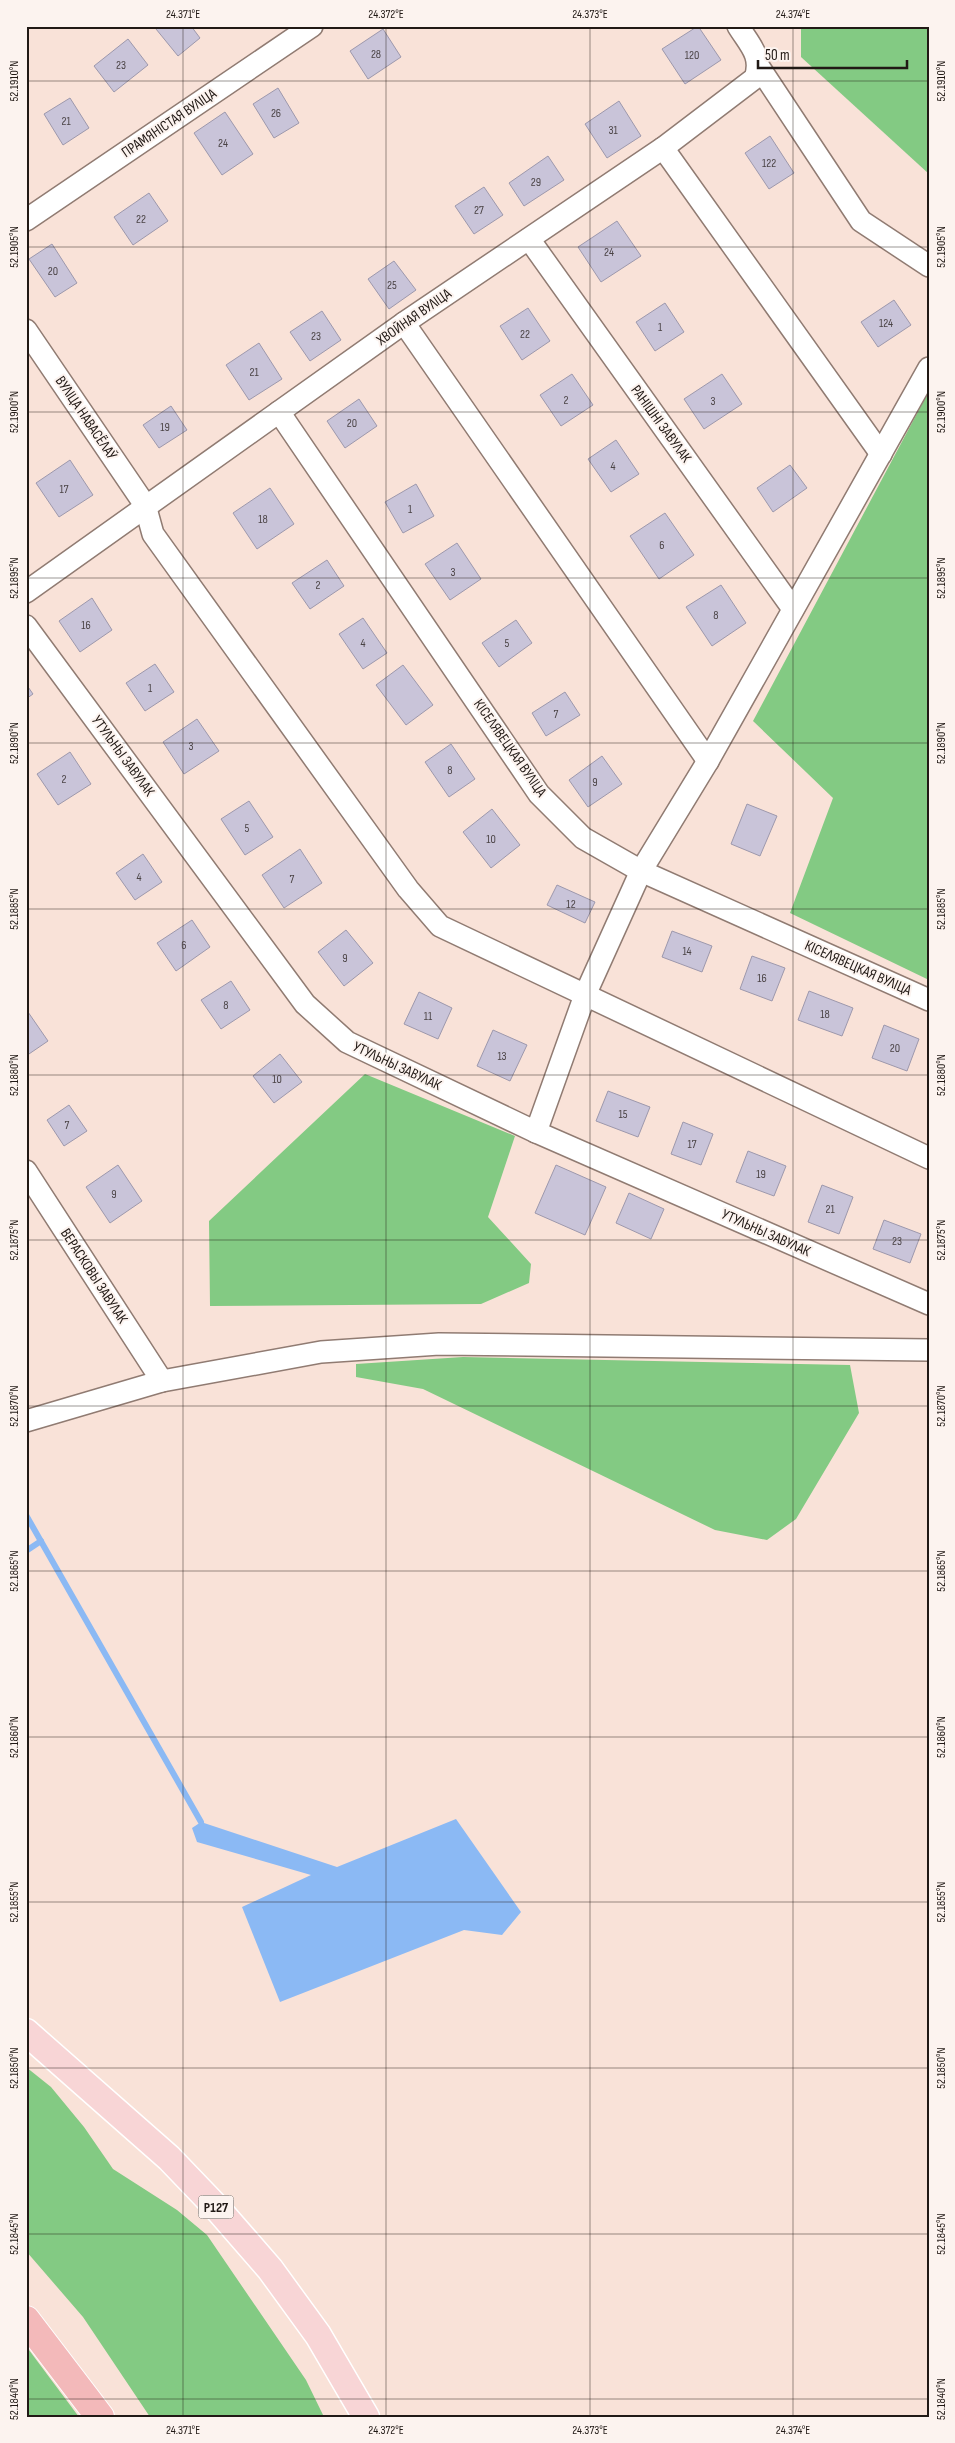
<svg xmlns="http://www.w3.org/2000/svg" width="955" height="2443" viewBox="0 0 955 2443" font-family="'Sofia Sans Condensed',sans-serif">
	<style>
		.forest { fill: #83ca83 }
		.water { fill: #8bb9f4 }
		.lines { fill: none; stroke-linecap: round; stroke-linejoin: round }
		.stream { stroke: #8bb9f4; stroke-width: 6 }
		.building { fill: #c9c4d9; stroke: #9d98ac }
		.minor-casing { stroke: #907b72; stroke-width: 24 }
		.major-casing { stroke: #fff; stroke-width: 29 }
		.highway-casing { stroke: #fff; stroke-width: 30 }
		.minor { stroke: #fff; stroke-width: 21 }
		.major { stroke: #f8d5d6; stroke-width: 26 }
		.highway { stroke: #f3b9ba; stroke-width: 28 }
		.ticks { fill: none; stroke: #211915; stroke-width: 1; stroke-opacity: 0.45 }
		.labels { text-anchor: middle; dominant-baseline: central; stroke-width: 4; stroke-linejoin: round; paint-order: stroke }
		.number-label { font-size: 12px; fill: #4b4446 }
		.shield { fill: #fcf3ef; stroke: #635a56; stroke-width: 1 }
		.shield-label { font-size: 14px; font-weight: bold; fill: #211915 }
		.street-label { font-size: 15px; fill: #211915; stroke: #fcf3ef }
		.neatline { fill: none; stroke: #211915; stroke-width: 2 }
		.ticks-label { font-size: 12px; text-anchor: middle; fill: #211915 }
	</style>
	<rect width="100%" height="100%" fill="#f9e2d8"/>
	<g class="forest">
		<polygon points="801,26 929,26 929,174 801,57"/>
		<polygon points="929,391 929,980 790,913 833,798 753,721"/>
		<polygon points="365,1074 515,1136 488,1217 531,1264 529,1283 481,1304 210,1306 209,1221"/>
		<polygon points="463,1357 850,1365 859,1413 796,1519 767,1540 715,1530 423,1389 356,1377 356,1364"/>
		<polygon points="26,2067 51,2087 84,2127 113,2169 177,2210 207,2235 306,2380 324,2417 150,2417 83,2317 26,2251"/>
		<polygon points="26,2346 79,2417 26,2417"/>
	</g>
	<polygon class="water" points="456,1819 521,1912 502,1935 464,1930 280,2002 242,1907 311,1875 197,1842 192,1828 201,1822 337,1867"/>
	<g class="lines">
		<g class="stream">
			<polyline points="26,1515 201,1822"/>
			<polyline points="26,1551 41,1541"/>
		</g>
	</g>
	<g class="building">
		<polygon points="159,26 191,26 200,38 178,56 156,29"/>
		<polygon points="698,26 721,60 685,84 662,49"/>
		<polygon points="383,29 401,57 368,79 350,51"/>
		<polygon points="128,39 148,65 114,92 94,66"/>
		<polygon points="278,88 299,123 274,138 253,104"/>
		<polygon points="70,98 89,128 63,145 44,114"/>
		<polygon points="619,101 641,136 607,158 585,124"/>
		<polygon points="225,112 253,154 222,175 194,133"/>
		<polygon points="770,136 794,173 769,189 745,153"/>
		<polygon points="548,156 564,180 524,206 509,183"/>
		<polygon points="484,187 503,215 474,234 455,206"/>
		<polygon points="149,193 168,221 133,245 114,217"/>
		<polygon points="617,221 641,256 601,282 578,247"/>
		<polygon points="52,244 77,283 55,297 29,259"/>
		<polygon points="394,261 416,290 389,309 368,279"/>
		<polygon points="894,300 911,325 878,347 861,322"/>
		<polygon points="665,303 684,332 655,351 636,322"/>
		<polygon points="528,308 550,341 522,360 500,326"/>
		<polygon points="322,311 341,340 310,361 290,332"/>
		<polygon points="259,343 282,379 249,400 226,365"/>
		<polygon points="572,374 593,405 561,426 540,395"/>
		<polygon points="722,374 742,404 704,429 684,399"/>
		<polygon points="359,399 377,426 345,448 327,421"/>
		<polygon points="171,406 187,430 159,448 143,425"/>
		<polygon points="616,440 639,474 611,492 588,459"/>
		<polygon points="70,460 93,495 59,517 36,483"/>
		<polygon points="790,465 807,488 773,512 757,488"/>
		<polygon points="416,484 434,516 403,533 385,502"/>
		<polygon points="270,488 294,524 257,549 233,513"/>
		<polygon points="665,513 694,555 659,579 630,536"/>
		<polygon points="457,543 481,579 450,600 425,564"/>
		<polygon points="327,560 344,586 310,609 292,583"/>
		<polygon points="721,585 746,623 712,646 686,607"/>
		<polygon points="92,598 112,630 80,652 59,621"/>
		<polygon points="363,618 387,653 363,669 339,634"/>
		<polygon points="516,620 532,643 499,667 482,643"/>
		<polygon points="155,664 174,692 145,711 126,683"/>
		<polygon points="403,665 433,705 406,725 376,685"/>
		<polygon points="26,684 33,694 26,699"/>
		<polygon points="565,692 580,715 546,736 532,713"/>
		<polygon points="197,719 219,751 184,774 163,742"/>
		<polygon points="451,744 475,779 449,797 425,762"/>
		<polygon points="70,752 91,784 58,805 37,774"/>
		<polygon points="602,756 622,784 588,807 569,780"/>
		<polygon points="249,801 273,837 245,855 221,819"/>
		<polygon points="747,804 777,816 760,856 731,844"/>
		<polygon points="492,809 520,845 491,868 463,832"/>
		<polygon points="300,849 322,883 284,908 262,875"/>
		<polygon points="143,854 162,882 135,900 116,873"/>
		<polygon points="557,885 595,902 585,923 547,905"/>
		<polygon points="192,920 210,947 176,971 157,943"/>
		<polygon points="346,930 373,963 344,986 318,952"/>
		<polygon points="672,931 712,946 702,972 662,957"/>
		<polygon points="752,956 785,968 772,1001 740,989"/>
		<polygon points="231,981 250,1010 221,1029 201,1000"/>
		<polygon points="809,991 853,1008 842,1036 798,1020"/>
		<polygon points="419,992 452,1008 438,1039 404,1024"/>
		<polygon points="28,1012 48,1041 26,1056 26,1013"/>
		<polygon points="884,1025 919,1039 907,1071 872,1058"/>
		<polygon points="493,1030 527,1045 510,1081 477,1066"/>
		<polygon points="280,1054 302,1082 274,1103 253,1076"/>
		<polygon points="608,1091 650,1107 638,1137 596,1121"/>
		<polygon points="69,1105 87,1131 64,1146 47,1120"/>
		<polygon points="683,1122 713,1134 701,1165 671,1154"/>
		<polygon points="748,1151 786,1166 774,1196 736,1182"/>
		<polygon points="118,1165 142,1201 110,1223 86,1187"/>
		<polygon points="556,1165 606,1187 585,1235 535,1213"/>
		<polygon points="822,1185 853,1197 839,1234 808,1222"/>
		<polygon points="629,1193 664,1209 651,1239 616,1223"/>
		<polygon points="884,1220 921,1234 910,1263 873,1249"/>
	</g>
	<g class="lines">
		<defs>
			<g id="minor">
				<polyline points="759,67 861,221 929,266"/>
				<polyline points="663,148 881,454"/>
				<polyline points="26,220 312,26"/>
				<polyline points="529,239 793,609"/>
				<polyline points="404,323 708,761"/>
				<polyline points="26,330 145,505 153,534 408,889 440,926 929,1158"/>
				<polyline points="279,412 539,794 583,838 641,871 929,1000"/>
				<path d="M26 592 404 323 663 148 755 78C763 56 749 44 738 26"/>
				<polyline points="26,626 305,1004 347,1042 536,1132 929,1304"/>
				<polyline points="536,1132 585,995 641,871 708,761 929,368"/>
				<polyline points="26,1171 162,1381"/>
				<polyline points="26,1421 162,1381 321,1352 439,1344 929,1350"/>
			</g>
			<polyline id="major" points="26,2032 169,2158 216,2207 270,2269 318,2335 366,2417"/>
			<polyline id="highway" points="26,2320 100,2417"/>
		</defs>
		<use href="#minor" class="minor-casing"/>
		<use href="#major" class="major-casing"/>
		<use href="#highway" class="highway-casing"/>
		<use href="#minor" class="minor"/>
		<use href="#major" class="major"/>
		<use href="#highway" class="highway"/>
	</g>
	<path class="ticks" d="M183 26V2417M386 26V2417M590 26V2417M793 26V2417M26 81H929M26 247H929M26 412H929M26 578H929M26 743H929M26 909H929M26 1075H929M26 1240H929M26 1406H929M26 1571H929M26 1737H929M26 1902H929M26 2068H929M26 2234H929M26 2399H929"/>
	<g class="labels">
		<g class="number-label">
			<text x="376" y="54">28</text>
			<text x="692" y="55">120</text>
			<text x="121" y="65">23</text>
			<text x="276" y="113">26</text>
			<text x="66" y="121">21</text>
			<text x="613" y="130">31</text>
			<text x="223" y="143">24</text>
			<text x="769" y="163">122</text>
			<text x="536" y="182">29</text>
			<text x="479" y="210">27</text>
			<text x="141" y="219">22</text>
			<text x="609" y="252">24</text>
			<text x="53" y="271">20</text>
			<text x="392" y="285">25</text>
			<text x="886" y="323">124</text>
			<text x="660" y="327">1</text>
			<text x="525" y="334">22</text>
			<text x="316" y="336">23</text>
			<text x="254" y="372">21</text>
			<text x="566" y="400">2</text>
			<text x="713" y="401">3</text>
			<text x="352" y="423">20</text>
			<text x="165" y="427">19</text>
			<text x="613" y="466">4</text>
			<text x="64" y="489">17</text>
			<text x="410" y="509">1</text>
			<text x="263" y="519">18</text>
			<text x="662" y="545">6</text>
			<text x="453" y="572">3</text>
			<text x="318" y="585">2</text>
			<text x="716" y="615">8</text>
			<text x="86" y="625">16</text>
			<text x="363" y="643">4</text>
			<text x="507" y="643">5</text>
			<text x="150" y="688">1</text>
			<text x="556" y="714">7</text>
			<text x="191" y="746">3</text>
			<text x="450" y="770">8</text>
			<text x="64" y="779">2</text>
			<text x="595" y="782">9</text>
			<text x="247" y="828">5</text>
			<text x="491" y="839">10</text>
			<text x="139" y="877">4</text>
			<text x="292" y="879">7</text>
			<text x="571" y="904">12</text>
			<text x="184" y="945">6</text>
			<text x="687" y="951">14</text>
			<text x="345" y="958">9</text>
			<text x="762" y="978">16</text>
			<text x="226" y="1005">8</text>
			<text x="825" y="1014">18</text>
			<text x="428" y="1016">11</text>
			<text x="895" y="1048">20</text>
			<text x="502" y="1056">13</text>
			<text x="277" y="1079">10</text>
			<text x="623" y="1114">15</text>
			<text x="67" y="1125">7</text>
			<text x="692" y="1144">17</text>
			<text x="761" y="1174">19</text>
			<text x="114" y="1194">9</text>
			<text x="830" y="1209">21</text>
			<text x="897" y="1241">23</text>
		</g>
		<rect class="shield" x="198.5" y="2195.5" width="35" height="23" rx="4"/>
		<g class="shield-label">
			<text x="216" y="2207">Р127</text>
		</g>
		<g class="street-label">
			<text transform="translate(169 123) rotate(-34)">ПРАМЯНІСТАЯ ВУЛІЦА</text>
			<text transform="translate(414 317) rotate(-35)">ХВОЙНАЯ ВУЛІЦА</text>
			<text transform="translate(86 418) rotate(56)">ВУЛІЦА НАВАСЁЛАЎ</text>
			<text transform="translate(661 424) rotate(54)">РАНІШНІ ЗАВУЛАК</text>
			<text transform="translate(510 748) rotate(55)">КІСЕЛЯВЕЦКАЯ ВУЛІЦА</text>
			<text transform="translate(123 756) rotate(54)">УТУЛЬНЫ ЗАВУЛАК</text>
			<text transform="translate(858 968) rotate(24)">КІСЕЛЯВЕЦКАЯ ВУЛІЦА</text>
			<text transform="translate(397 1066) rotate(25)">УТУЛЬНЫ ЗАВУЛАК</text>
			<text transform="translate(766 1233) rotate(24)">УТУЛЬНЫ ЗАВУЛАК</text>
			<text transform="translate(94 1276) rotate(57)">ВЕРАСКОВЫ ЗАВУЛАК</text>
		</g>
	</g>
	<rect width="955" height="2443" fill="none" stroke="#fcf3ef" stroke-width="55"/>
	<path d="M758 60v8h149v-8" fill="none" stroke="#211915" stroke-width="2.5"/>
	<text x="765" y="60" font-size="15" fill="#211915" stroke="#fcf3ef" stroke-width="4" paint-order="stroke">50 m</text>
	<rect x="28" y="28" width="900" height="2388" class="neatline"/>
	<g class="ticks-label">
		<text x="183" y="18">24.371°E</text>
		<text x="386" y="18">24.372°E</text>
		<text x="590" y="18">24.373°E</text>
		<text x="793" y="18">24.374°E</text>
		<text transform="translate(14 81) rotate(-90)" y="4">52.1910°N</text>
		<text transform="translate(941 81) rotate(-90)" y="4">52.1910°N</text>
		<text transform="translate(14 247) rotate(-90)" y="4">52.1905°N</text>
		<text transform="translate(941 247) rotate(-90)" y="4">52.1905°N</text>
		<text transform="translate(14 412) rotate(-90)" y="4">52.1900°N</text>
		<text transform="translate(941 412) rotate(-90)" y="4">52.1900°N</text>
		<text transform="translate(14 578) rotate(-90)" y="4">52.1895°N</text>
		<text transform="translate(941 578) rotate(-90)" y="4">52.1895°N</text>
		<text transform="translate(14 743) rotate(-90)" y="4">52.1890°N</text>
		<text transform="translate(941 743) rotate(-90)" y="4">52.1890°N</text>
		<text transform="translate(14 909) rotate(-90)" y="4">52.1885°N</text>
		<text transform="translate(941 909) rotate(-90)" y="4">52.1885°N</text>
		<text transform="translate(14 1075) rotate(-90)" y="4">52.1880°N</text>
		<text transform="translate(941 1075) rotate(-90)" y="4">52.1880°N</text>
		<text transform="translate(14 1240) rotate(-90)" y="4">52.1875°N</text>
		<text transform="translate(941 1240) rotate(-90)" y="4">52.1875°N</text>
		<text transform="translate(14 1406) rotate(-90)" y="4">52.1870°N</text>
		<text transform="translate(941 1406) rotate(-90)" y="4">52.1870°N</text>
		<text transform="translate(14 1571) rotate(-90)" y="4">52.1865°N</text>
		<text transform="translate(941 1571) rotate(-90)" y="4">52.1865°N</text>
		<text transform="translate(14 1737) rotate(-90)" y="4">52.1860°N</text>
		<text transform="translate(941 1737) rotate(-90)" y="4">52.1860°N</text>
		<text transform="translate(14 1902) rotate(-90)" y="4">52.1855°N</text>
		<text transform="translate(941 1902) rotate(-90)" y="4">52.1855°N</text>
		<text transform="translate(14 2068) rotate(-90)" y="4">52.1850°N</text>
		<text transform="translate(941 2068) rotate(-90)" y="4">52.1850°N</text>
		<text transform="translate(14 2234) rotate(-90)" y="4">52.1845°N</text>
		<text transform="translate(941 2234) rotate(-90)" y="4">52.1845°N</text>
		<text transform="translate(14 2399) rotate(-90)" y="4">52.1840°N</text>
		<text transform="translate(941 2399) rotate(-90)" y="4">52.1840°N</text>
		<text x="183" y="2434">24.371°E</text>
		<text x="386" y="2434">24.372°E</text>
		<text x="590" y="2434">24.373°E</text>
		<text x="793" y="2434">24.374°E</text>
	</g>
</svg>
